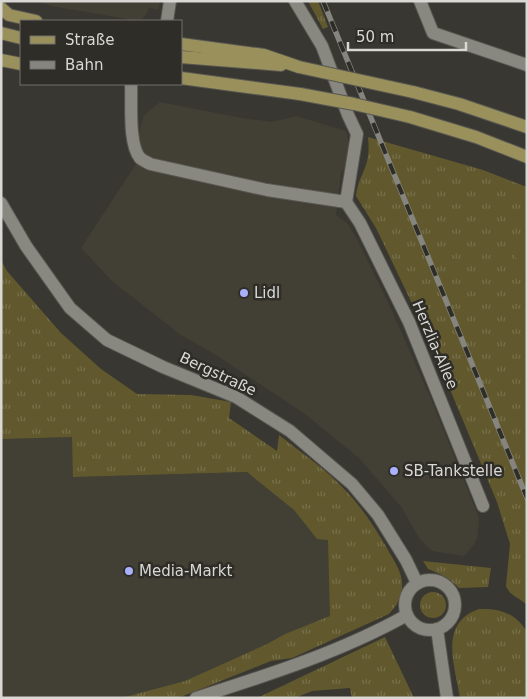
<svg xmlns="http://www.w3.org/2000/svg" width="528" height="699" viewBox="0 0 528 699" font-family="'DejaVu Sans',sans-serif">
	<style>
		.built { fill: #424034 }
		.grass { fill: url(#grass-tufts) }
		.pitch { fill: #61592d }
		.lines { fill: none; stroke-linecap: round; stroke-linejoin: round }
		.minor-casing { stroke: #575651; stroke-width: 14 }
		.tertiary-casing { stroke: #575651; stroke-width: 14 }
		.primary-casing { stroke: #575651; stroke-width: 14 }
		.minor { stroke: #888780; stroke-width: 12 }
		.tertiary { stroke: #888780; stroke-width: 12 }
		.primary { stroke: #99905b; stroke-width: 12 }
		.rail-casing { stroke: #85847f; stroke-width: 5.5 }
		.rail { stroke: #2e2d27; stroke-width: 4; stroke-dasharray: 11; stroke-linecap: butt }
		.primary-bridge-casing { stroke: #575651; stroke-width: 14; stroke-linecap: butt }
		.primary-bridge { stroke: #99905b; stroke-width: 12 }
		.poi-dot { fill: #a9b0fc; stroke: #2e2d27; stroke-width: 2 }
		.labels { text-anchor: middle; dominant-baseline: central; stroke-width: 5; stroke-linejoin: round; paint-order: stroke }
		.poi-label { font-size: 15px; fill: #d9d8d5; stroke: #2e2d27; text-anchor: start }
		.street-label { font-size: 15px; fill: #d9d8d5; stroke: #2e2d27 }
	</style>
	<defs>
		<pattern id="grass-tufts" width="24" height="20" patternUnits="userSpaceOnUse" patternTransform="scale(1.25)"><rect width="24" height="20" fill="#61592d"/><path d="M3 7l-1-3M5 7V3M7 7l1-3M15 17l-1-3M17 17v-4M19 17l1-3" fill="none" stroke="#77704b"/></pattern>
	</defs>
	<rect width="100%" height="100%" fill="#383731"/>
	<g class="built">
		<polygon points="38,1 160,1 159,10 149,8 146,15 141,19 133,20 51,6"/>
		<polygon points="160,102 242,118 272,122 297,116 346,131 350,148 346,166 341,173 336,215 347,223 357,239 388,302 431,399 478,515 479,522 477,538 473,546 464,556 432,551 419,538 402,508 359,458 305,414 216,355 181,335 113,282 81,248 140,158 135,147 144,115"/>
		<polygon points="72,437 74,477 247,472 294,510 317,539 328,539 331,616 285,634 267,644 185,681 121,698 1,698 2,439"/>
	</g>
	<g class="grass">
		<polygon points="308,1 318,1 328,27 323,29"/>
		<path d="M368 137 483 170 527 187V605C520 598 509 595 506 586L510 544 497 502 429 339 376 228 356 196C357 184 362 176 366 165 369 156 369 146 368 137Z"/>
		<path d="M1 260 7 271 61 333 101 369 137 394 191 395 231 402 229 418 277 451 279 435C302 453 327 470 347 492 363 509 375 528 387 548 392 558 402 571 402 583 403 596 397 605 389 614L292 658 271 661 183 696 175 698H121L185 681 267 644 285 634 330 616 328 540 317 539 294 510 247 472 73 477 72 437 2 439 1 449Z"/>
		<path d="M423 561 491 568 488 587 459 588C449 578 441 574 428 569Z"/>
		<circle cx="433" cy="605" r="13"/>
		<path d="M479 609C499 608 516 613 527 632V698H460C455 666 438 623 479 609Z"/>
		<polygon points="385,637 414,698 352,698 350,688 312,691 295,698 257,698"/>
	</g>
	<polygon class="pitch" points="527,247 527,286 514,252"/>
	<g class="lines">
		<defs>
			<g id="minor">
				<polyline points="420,1 433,33 527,65"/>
				<polyline points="167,21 170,1"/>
				<path d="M131 84C132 102 128 144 140 158 142 160 147 162 150 164L267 190 346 202 357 134 348 115 322 46 295 1"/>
				<polyline points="346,202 360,223 409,322 483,506"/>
				<path d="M196 698C268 675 341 652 407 615"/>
			</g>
			<g id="tertiary">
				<polyline points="1,203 26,246 70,308 107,340 163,367 236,397 290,431 352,484 378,515 406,560 417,583"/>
				<circle cx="430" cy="605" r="25"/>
				<polyline points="437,629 447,698"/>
			</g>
			<g id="primary">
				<polyline points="1,8 9,15 36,21"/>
				<polyline points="1,33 21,38"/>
				<polyline points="181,44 264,55 299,67"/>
				<polyline points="181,57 281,65"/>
				<polyline points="1,60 21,64"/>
				<polyline points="181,78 300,94"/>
				<polyline points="413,92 459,104 527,127"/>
				<polyline points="410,117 476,137 527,157"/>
			</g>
		</defs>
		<use href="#minor" class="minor-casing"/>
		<use href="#tertiary" class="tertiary-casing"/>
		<use href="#primary" class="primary-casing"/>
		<use href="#minor" class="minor"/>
		<use href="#tertiary" class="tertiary"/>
		<use href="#primary" class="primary"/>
		<defs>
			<polyline id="rail" points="323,1 527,498"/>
		</defs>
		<use href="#rail" class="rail-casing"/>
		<use href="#rail" class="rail"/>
		<defs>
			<g id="primary-bridge">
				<polyline points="299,67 413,92"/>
				<polyline points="300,94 354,104 410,117"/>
			</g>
		</defs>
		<use href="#primary-bridge" class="primary-bridge-casing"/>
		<use href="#primary-bridge" class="primary-bridge"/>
	</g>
	<g class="poi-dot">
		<circle cx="244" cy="293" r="5"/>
		<circle cx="394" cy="471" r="5"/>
		<circle cx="129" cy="571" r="5"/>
	</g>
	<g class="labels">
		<g class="poi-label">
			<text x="254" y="293">Lidl</text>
			<text x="404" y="471">SB-Tankstelle</text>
			<text x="139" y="571">Media-Markt</text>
		</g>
		<g class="street-label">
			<text transform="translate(435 345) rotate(67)">Herzlia-Allee</text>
			<text transform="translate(218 374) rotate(25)">Bergstraße</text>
		</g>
	</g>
	<rect width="528" height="699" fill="none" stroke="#d9d8d5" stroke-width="5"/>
	<rect x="20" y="20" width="162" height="65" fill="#2e2d27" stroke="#72716d"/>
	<rect x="30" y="36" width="25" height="8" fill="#99905b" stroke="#72716d"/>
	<text x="65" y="45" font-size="15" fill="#d9d8d5">Straße</text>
	<rect x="30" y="61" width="25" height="8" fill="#85847f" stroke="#72716d"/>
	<text x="65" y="70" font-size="15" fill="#d9d8d5">Bahn</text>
	<path d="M348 42v8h118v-8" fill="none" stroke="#d9d8d5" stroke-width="2.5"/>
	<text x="356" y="42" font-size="15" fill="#d9d8d5" stroke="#2e2d27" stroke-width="4" paint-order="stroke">50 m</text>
</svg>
